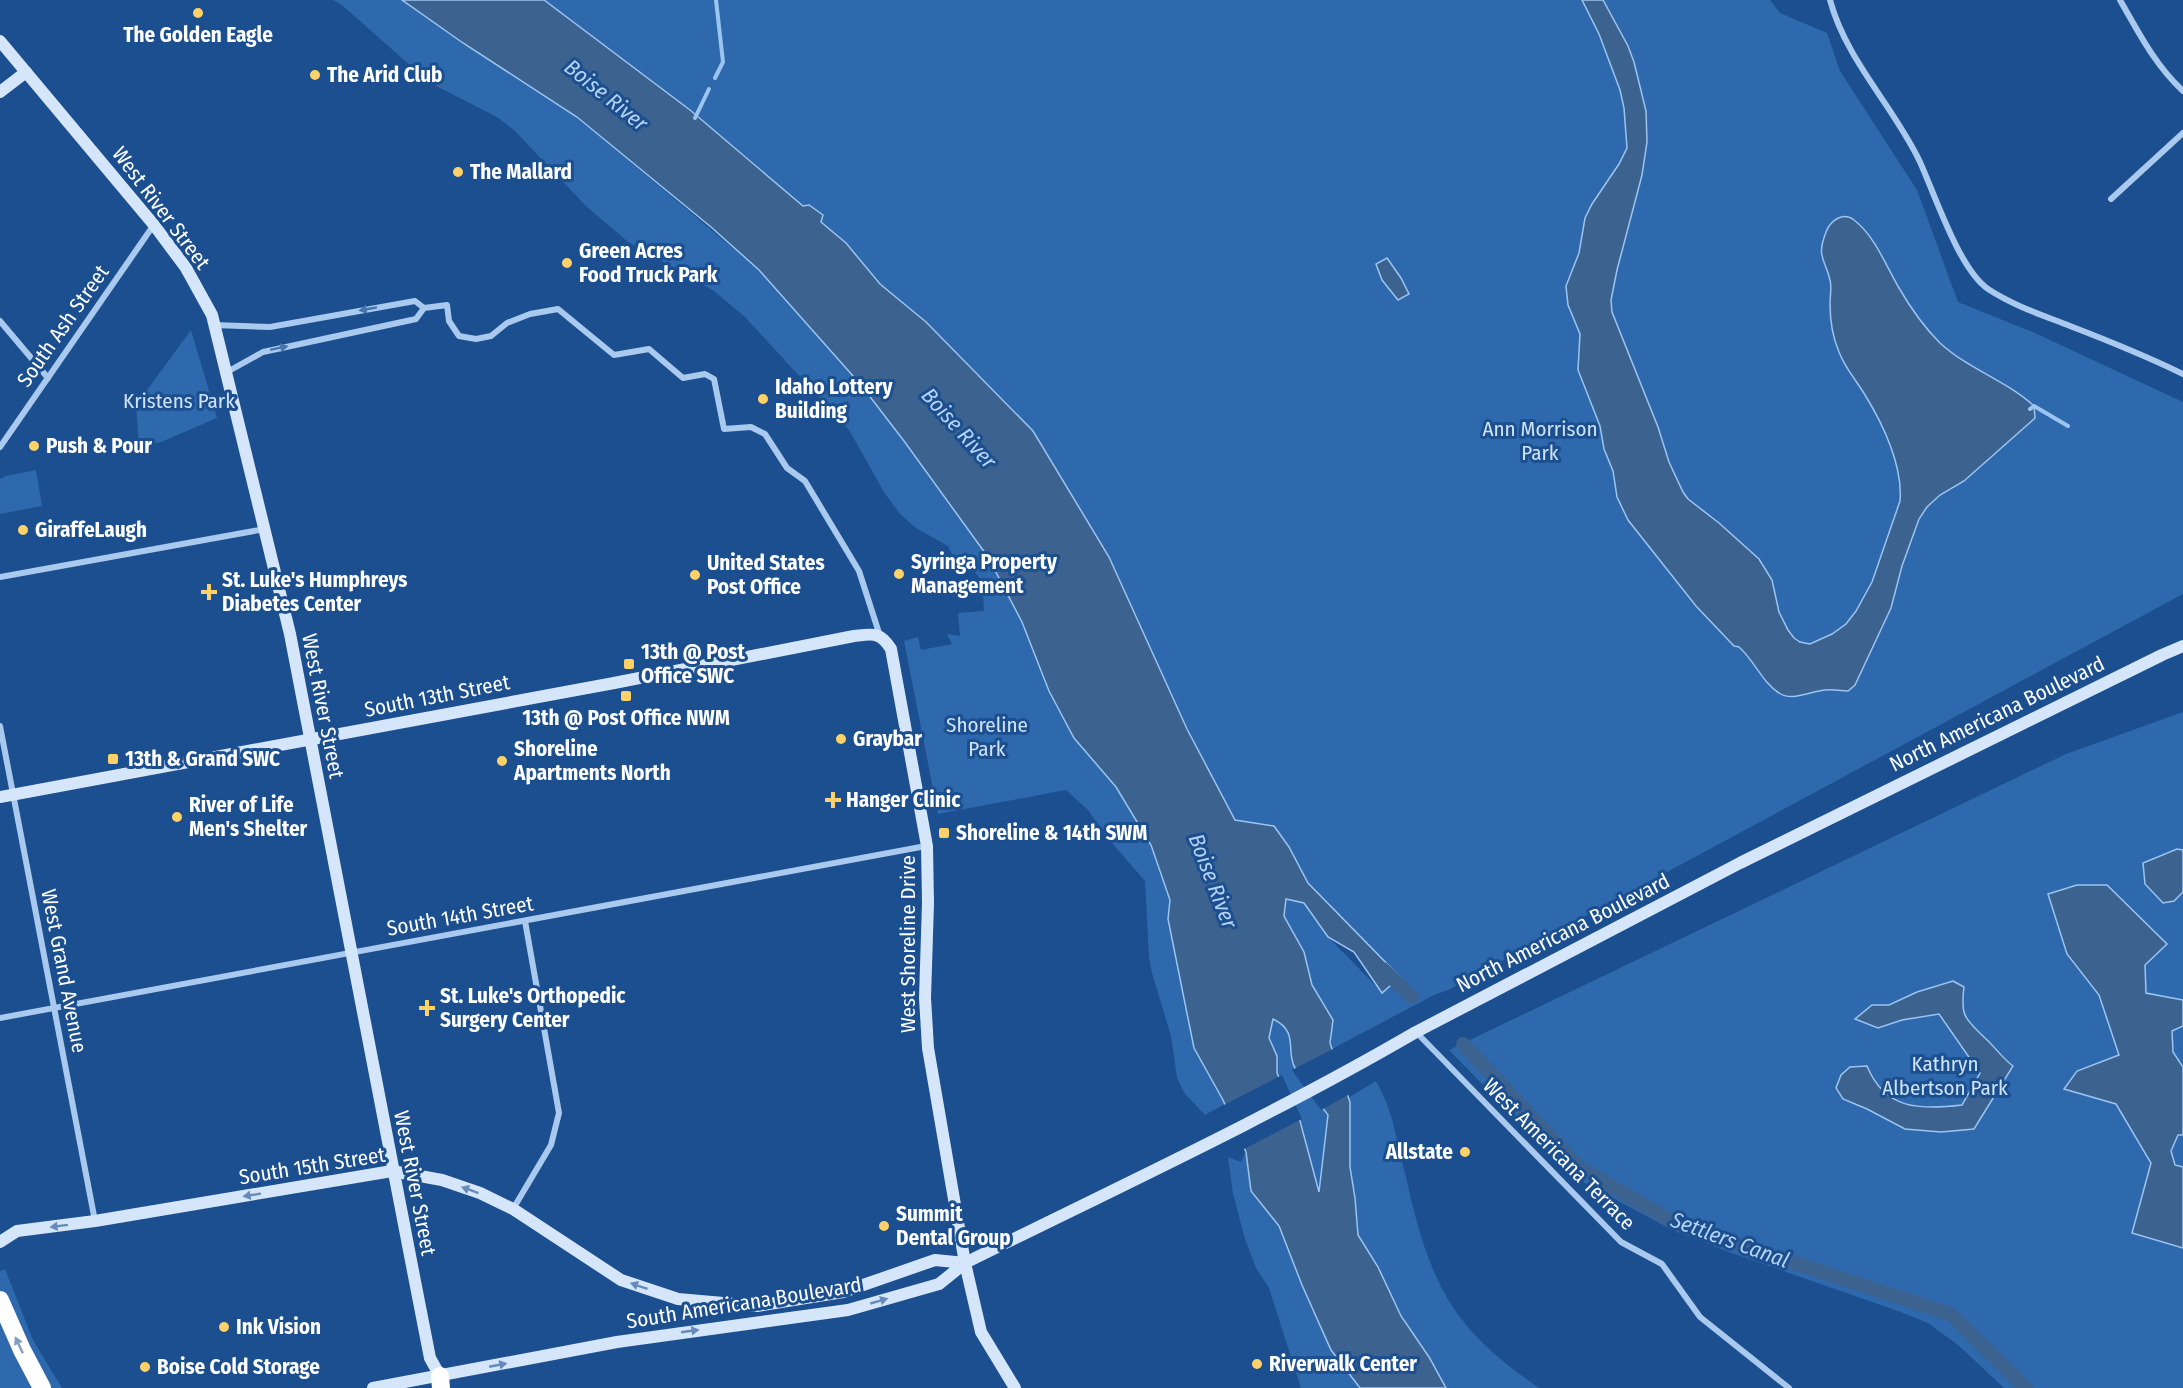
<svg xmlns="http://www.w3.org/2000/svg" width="2183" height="1388" viewBox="0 0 2183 1388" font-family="'Fira Sans Condensed',sans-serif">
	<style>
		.green { fill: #2e69ad }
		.water { fill: #3c6290; stroke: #9cc4f0; stroke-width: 1.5; fill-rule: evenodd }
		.pier { fill: #1b4f8f }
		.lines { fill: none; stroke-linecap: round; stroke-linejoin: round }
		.stream { stroke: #9cc4f0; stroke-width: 4 }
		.canal { stroke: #3c6290; stroke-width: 14 }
		.street { stroke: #a9c9ee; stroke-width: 6 }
		.secondary { stroke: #d6e6fa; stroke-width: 12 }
		.highway { stroke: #fff; stroke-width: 18 }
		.oneway { fill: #4674ac }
		.oneway2 { fill: #668bba }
		.oneway3 { fill: #829ec1 }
		.poi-dot { fill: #ffd166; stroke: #1b4f8f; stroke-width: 2 }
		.labels { text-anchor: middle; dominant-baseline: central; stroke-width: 6; stroke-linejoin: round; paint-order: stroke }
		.poi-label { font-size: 21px; font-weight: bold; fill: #fff; stroke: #1b4f8f; text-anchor: start }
		.street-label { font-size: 21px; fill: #fff; stroke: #1b4f8f }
		.park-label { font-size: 21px; fill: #cfe3fa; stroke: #1b4f8f }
		.water-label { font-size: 22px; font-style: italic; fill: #b5d3f5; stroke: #1b4f8f }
	</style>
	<rect width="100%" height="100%" fill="#1b4f8f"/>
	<g class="green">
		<path d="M333 0H402L463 43 577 117 759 270 861 385 904 441 988 557 1022 622 1049 691 1074 738 1116 787 1151 845 1170 900 1168 919 1177 963 1225 1104 1205 1115 1185 1094 1177 1078 1171 1036 1152 973 1149 957 1145 881 1105 835 1088 810 1066 790 938 814 904 641 918 637 921 650 952 644 947 634 960 636 958 613 984 611C983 589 984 568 957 564L948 546 916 528 900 514 884 492 849 430 745 317 714 291 628 242 586 206 515 131 497 117 438 87 421 75 343 6Z"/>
		<polygon points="544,0 1770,0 1780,13 1827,33 1840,71 1917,190 1958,302 2035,333 2183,402 2183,594 1448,990 1434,995 1332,1049 1330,1043 1333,1020 1312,985 1304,952 1284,916 1286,899 1304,903 1328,937 1382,992 1400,977 1308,883 1289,847 1274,826 1235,820 1187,729 1109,557 1033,431 926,322 880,284 846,243 821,222 823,215 809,205 803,206 690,110"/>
		<polygon points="191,330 217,418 161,442 139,446 136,405"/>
		<polygon points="36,470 42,506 0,514 0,479 6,476"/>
		<polygon points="2183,712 2183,1388 2004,1388 1958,1345 1928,1323 1898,1311 1726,1251 1665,1226 1585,1183 1560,1164 1449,1050 2066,754"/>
		<path d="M1273 1019C1300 1032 1285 1051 1295 1068 1303 1084 1317 1100 1328 1115L1319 1194 1300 1121 1277 1073V1056L1269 1038Z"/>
		<path d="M1376 1081C1394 1111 1397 1144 1406 1177 1417 1227 1431 1281 1463 1321 1483 1347 1513 1370 1539 1388H1446L1429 1357 1401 1316 1378 1267 1358 1235 1355 1198 1350 1167 1348 1098Z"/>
		<polygon points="1246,1152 1251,1191 1278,1226 1302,1285 1361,1388 1301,1388 1269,1288 1256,1268 1245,1239 1233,1194 1228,1157 1241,1162"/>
		<polygon points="5,1269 33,1340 62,1388 0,1388 0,1271"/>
	</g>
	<g class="water">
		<path d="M402 0H544L690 110 803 206 809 205 823 215 821 222 846 243 880 284 926 322 1033 431 1109 557 1187 729 1235 820 1274 826 1289 847 1308 883 1400 977 1382 993 1354 952 1328 937 1304 903 1286 899 1284 916 1304 952 1312 985 1333 1020 1330 1043 1350 1102V1167L1355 1198 1358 1235 1378 1267 1401 1316 1429 1357 1446 1388H1360L1331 1350 1302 1285 1279 1226 1251 1191 1246 1152 1223 1100 1194 1048 1168 919 1170 900 1151 845 1116 787 1074 738 1049 691 1022 622 988 557 904 441 861 385 759 270 711 227 577 117 463 43ZM1273 1019C1300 1032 1285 1051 1295 1068 1304 1084 1317 1100 1328 1115L1319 1192 1300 1121 1277 1073V1056L1269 1038Z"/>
		<path d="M1582 0H1603L1628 46 1634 62 1646 111 1647 142 1642 175 1617 270 1611 300 1612 312 1658 427 1669 462 1683 492 1688 499 1719 523 1759 559 1772 580 1779 612 1788 630 1794 638 1800 642 1810 644 1832 634 1846 624 1856 611 1872 582 1900 501C1903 466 1883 424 1865 395 1856 380 1845 368 1839 352 1832 336 1830 320 1830 303 1830 296 1832 287 1830 280 1825 258 1816 258 1826 232 1830 221 1843 211 1854 220 1875 236 1886 266 1899 288 1910 307 1924 327 1940 343 1968 369 2007 381 2034 406L2035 418 1964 481 1940 495 1927 507 1919 519 1902 566 1891 608 1855 685 1848 691C1840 691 1833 689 1825 690 1811 691 1792 702 1779 693 1762 682 1754 660 1739 647L1734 646 1696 606 1628 520 1617 497 1613 471 1604 449 1600 426 1578 370 1580 334 1568 305 1566 286 1579 253 1585 218 1592 204 1619 164 1627 148 1624 108 1620 90 1599 34Z"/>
		<polygon points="1387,258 1401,278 1409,294 1398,300 1382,280 1376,264"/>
		<polygon points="2177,849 2183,850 2183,892 2174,901 2163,903 2145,884 2143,863"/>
		<polygon points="2077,885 2107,885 2167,944 2145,965 2146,993 2183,1000 2183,1026 2172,1031 2173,1052 2183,1067 2183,1135 2178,1135 2171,1151 2175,1165 2183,1167 2183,1248 2132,1233 2151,1163 2116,1104 2064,1089 2077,1071 2119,1055 2099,995 2067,954 2048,894"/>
		<path d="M1953 981 1964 987C1960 1018 1966 1019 1986 1039 1996 1048 2002 1058 2013 1066L1974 1129 1941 1132 1905 1129 1867 1109 1843 1099 1836 1088 1841 1075 1850 1067 1867 1066C1885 1110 1920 1110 1962 1105L1980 1073 1939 1014 1902 1020 1878 1028 1855 1019 1872 1005H1889L1917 992Z"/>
	</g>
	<g class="pier">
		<polygon points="1335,1048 1350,1094 1321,1110 1292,1070"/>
		<polygon points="1282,1075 1302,1119 1242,1150 1222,1106"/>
	</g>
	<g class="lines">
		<g class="stream">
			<polyline points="715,78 723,62 716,0"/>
			<polyline points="695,118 709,89"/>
			<polyline points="2030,409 2034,406 2068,426"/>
		</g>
		<g class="canal">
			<polyline points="1383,969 1412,997"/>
			<polyline points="1463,1044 1579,1167 1678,1225 1950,1314 2026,1388"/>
		</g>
		<g class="street">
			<path d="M1830 0C1846 60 1894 107 1920 162 1935 195 1959 269 1988 289 2014 306 2042 315 2070 326 2109 341 2146 356 2183 374"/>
			<path d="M2120 0C2139 33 2155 65 2183 91"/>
			<polyline points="2111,199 2183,133"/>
			<polyline points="0,321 48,378"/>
			<polyline points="214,325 270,327 415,301 424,308 447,305 449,321 459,336 476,339 491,336 507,323 530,314 558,309 614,355 649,349 683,378 705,374 714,379 724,429 751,427 765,434 787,468 805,481 859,571 880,636"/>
			<polyline points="227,372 263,352 416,319 424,308"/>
			<polyline points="0,447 153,226"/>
			<polyline points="0,577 265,529"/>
			<polyline points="0,726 95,1221"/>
			<polyline points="0,1018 926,846"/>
			<polyline points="1416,1032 1621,1242 1662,1264 1700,1317 1789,1388"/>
			<polyline points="513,1209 551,1145 559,1113 525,921"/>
		</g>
		<g class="secondary">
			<polyline points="0,41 154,225 186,268 212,315 290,634 413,1271 430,1358 440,1376"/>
			<polyline points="0,92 26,72"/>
			<path d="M0 797 614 683 854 636C872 634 880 631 891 649L927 846 928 903 925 998 928 1048 965 1263 981 1332 1015 1388"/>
			<polyline points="0,1242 17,1231 95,1221 392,1171 442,1180 480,1193 513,1209 621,1280 678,1299 757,1306 843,1292 935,1260 965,1263"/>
			<path d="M373 1388 617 1342 848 1310 939 1284 965 1263C1116 1188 1270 1117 1416 1032L1740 863 2162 655 2183 646"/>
		</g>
		<g class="highway">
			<polyline points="0,1300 22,1350 42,1388"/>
			<polyline points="440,1376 441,1388"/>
		</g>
	</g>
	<defs><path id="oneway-solid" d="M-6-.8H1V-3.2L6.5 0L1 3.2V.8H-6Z" transform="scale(1.5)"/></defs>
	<g class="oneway">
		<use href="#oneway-solid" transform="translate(368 309) rotate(170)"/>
		<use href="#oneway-solid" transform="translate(279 348) rotate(-12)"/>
	</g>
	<g class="oneway2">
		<use href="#oneway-solid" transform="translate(470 1190) rotate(-160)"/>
		<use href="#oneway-solid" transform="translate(252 1195) rotate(171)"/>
		<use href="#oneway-solid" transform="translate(59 1226) rotate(173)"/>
		<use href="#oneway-solid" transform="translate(639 1286) rotate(-161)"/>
		<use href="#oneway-solid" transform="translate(879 1301) rotate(-16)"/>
		<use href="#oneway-solid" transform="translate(690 1331) rotate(-8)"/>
		<use href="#oneway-solid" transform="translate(498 1365) rotate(-11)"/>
	</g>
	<use class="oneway3" href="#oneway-solid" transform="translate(19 1345) rotate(-115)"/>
	<g class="poi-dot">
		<circle cx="198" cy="13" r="6"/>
		<circle cx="315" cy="75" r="6"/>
		<circle cx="458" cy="172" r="6"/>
		<circle cx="567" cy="263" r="6"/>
		<circle cx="763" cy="399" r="6"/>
		<circle cx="34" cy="446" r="6"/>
		<circle cx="23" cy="530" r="6"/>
		<circle cx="899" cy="574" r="6"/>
		<circle cx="695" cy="575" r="6"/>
		<path d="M206 583h6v6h6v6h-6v6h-6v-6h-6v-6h6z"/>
		<rect x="623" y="658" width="12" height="12" rx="3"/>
		<rect x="620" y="690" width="12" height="12" rx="3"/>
		<circle cx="841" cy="739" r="6"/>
		<rect x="107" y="753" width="12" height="12" rx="3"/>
		<circle cx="502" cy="761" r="6"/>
		<path d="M830 791h6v6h6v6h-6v6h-6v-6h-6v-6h6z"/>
		<circle cx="177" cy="817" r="6"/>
		<rect x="938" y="827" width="12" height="12" rx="3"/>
		<path d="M424 999h6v6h6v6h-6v6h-6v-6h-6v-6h6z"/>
		<circle cx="1465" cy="1152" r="6"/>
		<circle cx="884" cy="1226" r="6"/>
		<circle cx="224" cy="1327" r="6"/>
		<circle cx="1257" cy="1364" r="6"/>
		<circle cx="145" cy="1367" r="6"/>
	</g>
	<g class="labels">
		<g class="poi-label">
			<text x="198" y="35" text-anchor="middle">The Golden Eagle</text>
			<text x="327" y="75">The Arid Club</text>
			<text x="470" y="172">The Mallard</text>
			<text x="579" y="251">Green Acres<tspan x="579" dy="24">Food Truck Park</tspan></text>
			<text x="775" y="387">Idaho Lottery<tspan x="775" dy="24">Building</tspan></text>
			<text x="46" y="446">Push &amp; Pour</text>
			<text x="35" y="530">GiraffeLaugh</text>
			<text x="911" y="562">Syringa Property<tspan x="911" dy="24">Management</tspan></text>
			<text x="707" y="563">United States<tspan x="707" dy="24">Post Office</tspan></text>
			<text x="222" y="580">St. Luke's Humphreys<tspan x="222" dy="24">Diabetes Center</tspan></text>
			<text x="641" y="652">13th @ Post<tspan x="641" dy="24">Office SWC</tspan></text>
			<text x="626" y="718" text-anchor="middle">13th @ Post Office NWM</text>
			<text x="853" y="739">Graybar</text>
			<text x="514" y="749">Shoreline<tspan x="514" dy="24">Apartments North</tspan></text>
			<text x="125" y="759">13th &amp; Grand SWC</text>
			<text x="846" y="800">Hanger Clinic</text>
			<text x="189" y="805">River of Life<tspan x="189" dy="24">Men's Shelter</tspan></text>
			<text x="956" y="833">Shoreline &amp; 14th SWM</text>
			<text x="440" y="996">St. Luke's Orthopedic<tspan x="440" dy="24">Surgery Center</tspan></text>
			<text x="1453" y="1152" text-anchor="end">Allstate</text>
			<text x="896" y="1214">Summit<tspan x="896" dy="24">Dental Group</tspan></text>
			<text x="236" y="1327">Ink Vision</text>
			<text x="1269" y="1364">Riverwalk Center</text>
			<text x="157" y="1367">Boise Cold Storage</text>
		</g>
		<g class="street-label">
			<text transform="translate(161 208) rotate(53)">West River Street</text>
			<text transform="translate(63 326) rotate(-55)">South Ash Street</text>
			<text transform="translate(437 696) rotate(-11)">South 13th Street</text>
			<text transform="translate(323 706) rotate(79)">West River Street</text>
			<text transform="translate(1997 714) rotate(-26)">North Americana Boulevard</text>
			<text transform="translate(460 916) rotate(-10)">South 14th Street</text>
			<text transform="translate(1563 933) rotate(-27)">North Americana Boulevard</text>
			<text transform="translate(908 944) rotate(-90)">West Shoreline Drive</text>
			<text transform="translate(64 971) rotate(79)">West Grand Avenue</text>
			<text transform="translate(1559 1154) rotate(45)">West Americana Terrace</text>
			<text transform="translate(312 1166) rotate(-9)">South 15th Street</text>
			<text transform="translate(415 1183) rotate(79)">West River Street</text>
			<text transform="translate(744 1303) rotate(-9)">South Americana Boulevard</text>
		</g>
		<g class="park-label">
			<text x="179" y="401">Kristens Park</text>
			<text x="1540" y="429">Ann Morrison<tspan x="1540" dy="24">Park</tspan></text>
			<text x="987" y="725">Shoreline<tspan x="987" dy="24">Park</tspan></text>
			<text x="1945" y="1064">Kathryn<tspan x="1945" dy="24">Albertson Park</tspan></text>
		</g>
		<g class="water-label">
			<text transform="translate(606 95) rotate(39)">Boise River</text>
			<text transform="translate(959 428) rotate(48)">Boise River</text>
			<text transform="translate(1213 881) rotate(69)">Boise River</text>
			<text transform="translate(1730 1240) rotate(20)">Settlers Canal</text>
		</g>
	</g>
</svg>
